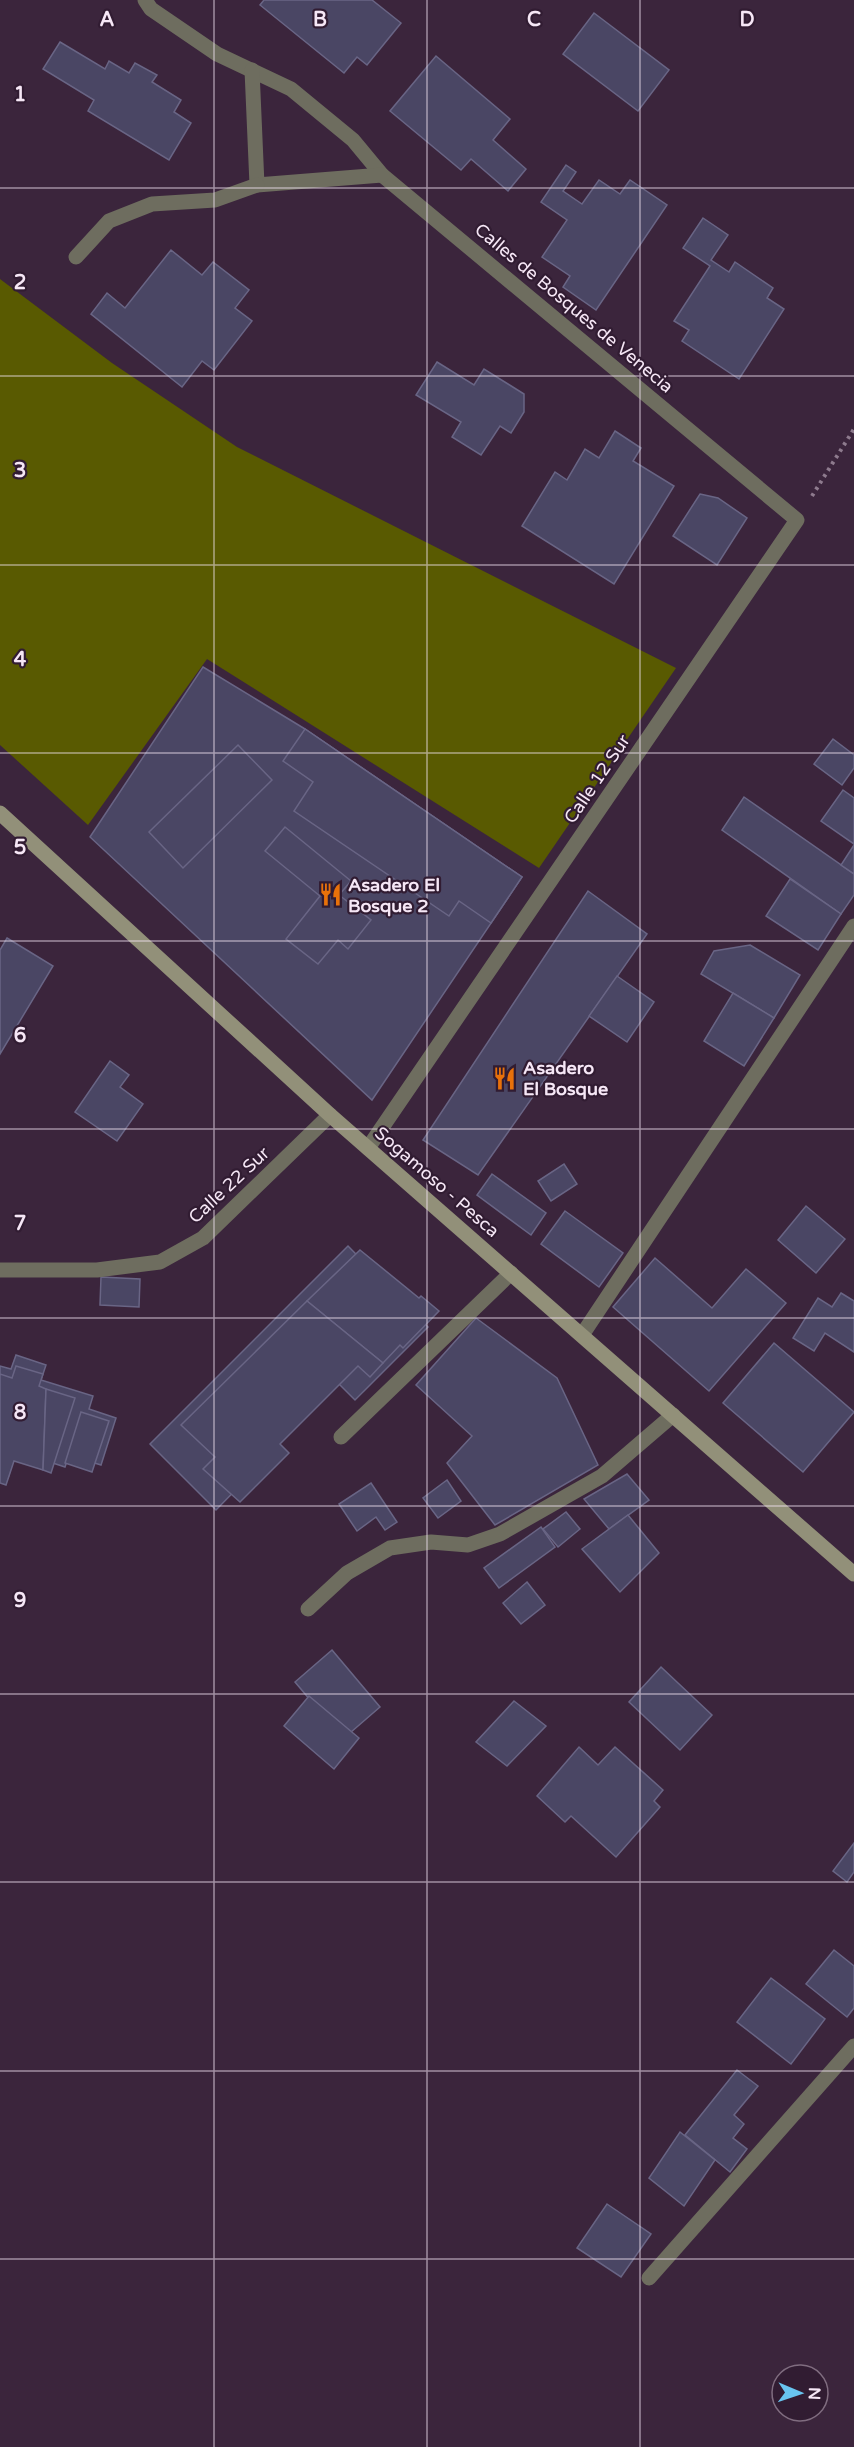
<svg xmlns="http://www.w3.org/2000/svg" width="854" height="2447" viewBox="0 0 854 2447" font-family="'Varela Round',sans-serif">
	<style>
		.forest { fill: #595a01 }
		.building { fill: #4a4664; stroke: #696585; stroke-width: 1.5 }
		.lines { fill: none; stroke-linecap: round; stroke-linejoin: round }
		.path { stroke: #8e7b8e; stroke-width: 4; stroke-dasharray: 3 4.5; stroke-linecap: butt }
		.service { stroke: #6e6d5f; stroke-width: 15 }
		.minor { stroke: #6e6d5f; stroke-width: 15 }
		.secondary { stroke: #929079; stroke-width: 15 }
		.grid { fill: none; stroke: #f6e7f6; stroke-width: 1.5; stroke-opacity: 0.55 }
		.labels { text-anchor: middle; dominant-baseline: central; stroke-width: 4.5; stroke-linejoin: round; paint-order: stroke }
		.street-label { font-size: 18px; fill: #f6e7f6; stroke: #311c32 }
		.poi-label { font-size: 18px; font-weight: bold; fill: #f6e7f6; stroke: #311c32; text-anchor: start }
		.grid-label { font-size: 20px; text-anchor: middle; font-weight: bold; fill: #f6e7f6; stroke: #311c32; stroke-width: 4.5; stroke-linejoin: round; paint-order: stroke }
	</style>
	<rect width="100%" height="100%" fill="#3b253c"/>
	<polygon class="forest" points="0,279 112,363 237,447 676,668 539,868 207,659 88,825 0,745"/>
	<g class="building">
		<polygon points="264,0 372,0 401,23 367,65 357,57 344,73 260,5"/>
		<polygon points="594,13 669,70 638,111 563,54"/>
		<polygon points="60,42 105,69 109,61 129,73 135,63 157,75 152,82 181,100 174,112 191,123 169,160 88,111 94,100 43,69"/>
		<polygon points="436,56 510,119 493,140 526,169 508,191 471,159 461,170 390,111"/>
		<polygon points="566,165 576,172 563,191 582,204 599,180 620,194 630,180 667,205 596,310 563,287 570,276 542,257 567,220 541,202"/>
		<polygon points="703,218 728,235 711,260 729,272 735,262 773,288 767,298 784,309 739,379 682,341 689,330 674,321 710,266 683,248"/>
		<polygon points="171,250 202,275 213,262 249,290 235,308 252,321 214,370 202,361 182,387 91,314 107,293 125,308"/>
		<polygon points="437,362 474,385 484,369 524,394 524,412 511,433 500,426 481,455 452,437 461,422 416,395"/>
		<polygon points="615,431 641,448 633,461 674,486 614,584 522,526 555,472 567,480 585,449 599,458"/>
		<polygon points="700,494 718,498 747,518 717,565 673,536"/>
		<polygon points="203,667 305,729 522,877 372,1100 90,837"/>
		<polygon points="305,729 522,877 491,923 459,901 449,916 294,811 313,782 283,761"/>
		<polygon points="833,739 854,755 854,768 842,785 814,764"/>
		<polygon points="238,745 272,780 183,868 149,832"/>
		<polygon points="843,790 854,798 854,844 821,821"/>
		<polygon points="744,797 854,874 854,895 841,914 722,830"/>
		<polygon points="285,827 351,881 339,895 371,920 348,949 338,940 318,964 286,939 320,896 265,851"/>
		<polygon points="854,845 854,874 841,865"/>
		<polygon points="790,879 841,914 818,950 766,916"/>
		<polygon points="588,891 647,934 478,1175 423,1140"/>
		<polygon points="7,938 53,966 0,1054 0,950"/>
		<polygon points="750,945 800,975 774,1018 701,974 714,951"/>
		<polygon points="617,976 654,1002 627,1042 589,1016"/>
		<polygon points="733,993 774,1018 744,1066 704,1041"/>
		<polygon points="110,1061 129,1075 120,1087 143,1104 117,1141 75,1112"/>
		<polygon points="564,1164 577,1184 551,1201 538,1181"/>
		<polygon points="492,1174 546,1213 531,1235 477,1195"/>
		<polygon points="806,1206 845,1239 816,1273 778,1240"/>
		<polygon points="565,1211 623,1253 599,1287 541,1244"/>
		<polygon points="348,1246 428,1327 355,1400 331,1376 252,1455 261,1464 216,1510 150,1444"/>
		<polygon points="360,1250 419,1298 421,1296 439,1311 403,1348 400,1345 383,1363 307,1301"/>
		<polygon points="655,1258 712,1308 746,1269 786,1303 709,1391 613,1307"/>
		<polygon points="101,1277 140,1279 139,1307 100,1305"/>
		<polygon points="841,1293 854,1301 854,1352 825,1333 814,1351 793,1338 818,1298 832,1307"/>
		<polygon points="307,1301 383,1363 370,1377 358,1366 280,1444 289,1453 240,1502 203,1469 215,1457 181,1425"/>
		<polygon points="476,1318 557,1378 598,1465 495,1525 447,1463 472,1436 416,1385"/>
		<polygon points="774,1343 854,1412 803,1472 723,1403"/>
		<polygon points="16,1355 46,1365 41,1380 93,1396 89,1409 116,1418 101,1465 69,1455 65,1467 16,1451 8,1478 0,1476 0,1366 11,1369"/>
		<polygon points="16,1366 43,1374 39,1386 46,1389 43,1470 14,1461 6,1485 0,1483 0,1374 12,1378"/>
		<polygon points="46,1389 75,1398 51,1473 43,1470"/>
		<polygon points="81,1412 109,1421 92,1472 65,1463"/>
		<polygon points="627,1474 649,1500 609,1529 584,1499"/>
		<polygon points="447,1480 461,1501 438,1518 423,1498"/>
		<polygon points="371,1483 397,1522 385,1530 376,1517 357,1531 339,1504"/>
		<polygon points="566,1512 580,1529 558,1547 543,1529"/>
		<polygon points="628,1515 659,1553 620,1592 582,1549"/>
		<polygon points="541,1527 555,1547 499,1588 484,1568"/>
		<polygon points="527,1582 545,1605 521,1624 503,1603"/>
		<polygon points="332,1650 380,1707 343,1739 295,1682"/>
		<polygon points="661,1667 712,1715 680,1750 629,1702"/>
		<polygon points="309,1696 359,1738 334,1769 284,1726"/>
		<polygon points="514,1701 546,1726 507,1766 476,1742"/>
		<polygon points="579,1747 598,1765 615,1747 663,1790 654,1801 660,1807 616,1857 571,1816 565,1822 537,1796"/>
		<polygon points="854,1843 854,1872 847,1882 833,1871"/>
		<polygon points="834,1950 854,1966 854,2008 847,2017 806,1984"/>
		<polygon points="771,1978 825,2019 791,2064 737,2022"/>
		<polygon points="737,2070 758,2086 734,2115 744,2124 733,2138 747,2149 730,2172 685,2135"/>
		<polygon points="680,2132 715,2160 684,2206 649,2178"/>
		<polygon points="607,2204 651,2234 621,2277 577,2248"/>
	</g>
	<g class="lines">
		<polyline class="path" points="812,496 854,429"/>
		<g class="service">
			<polyline points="341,1437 511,1273"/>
			<polyline points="308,1609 347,1573 390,1548 431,1542 468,1545 500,1534 602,1476 673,1415"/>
		</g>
		<g class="minor">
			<polyline points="145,0 151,9 217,54 291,89 353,140 382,175 797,520 368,1148"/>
			<polyline points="252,70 257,185 382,175"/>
			<polyline points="76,257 109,221 152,204 215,200 257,185"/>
			<polyline points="0,1270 97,1270 160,1262 203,1238 330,1115"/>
			<polyline points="582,1335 854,926"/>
			<polyline points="649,2278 854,2046"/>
		</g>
		<polyline class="secondary" points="0,813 330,1115 854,1574"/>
	</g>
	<path class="grid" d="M214 0V2447M427 0V2447M640 0V2447M0 188H854M0 376H854M0 565H854M0 753H854M0 941H854M0 1129H854M0 1318H854M0 1506H854M0 1694H854M0 1882H854M0 2071H854M0 2259H854"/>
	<defs>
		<symbol id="restaurant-bare" viewBox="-9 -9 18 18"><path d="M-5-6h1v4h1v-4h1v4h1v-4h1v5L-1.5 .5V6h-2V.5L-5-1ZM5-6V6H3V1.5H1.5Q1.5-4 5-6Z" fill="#e8710a" stroke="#311c32" stroke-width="2.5" paint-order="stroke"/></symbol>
	</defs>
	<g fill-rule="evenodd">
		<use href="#restaurant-bare" x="314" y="878" width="33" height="33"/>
		<use href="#restaurant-bare" x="488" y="1062" width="33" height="33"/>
	</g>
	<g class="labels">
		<g class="street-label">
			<text transform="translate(574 308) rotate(40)">Calles de Bosques de Venecia</text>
			<text transform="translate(597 779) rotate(-56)">Calle 12 Sur</text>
			<text transform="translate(437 1182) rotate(41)">Sogamoso - Pesca</text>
			<text transform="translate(229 1185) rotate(-43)">Calle 22 Sur</text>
		</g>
		<g class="poi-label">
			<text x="348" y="885">Asadero El<tspan x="348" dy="21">Bosque 2</tspan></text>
			<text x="523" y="1068">Asadero<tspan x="523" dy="21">El Bosque</tspan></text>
		</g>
	</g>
	<g class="grid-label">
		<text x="107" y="26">A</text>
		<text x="320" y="26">B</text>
		<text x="534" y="26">C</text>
		<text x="747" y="26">D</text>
		<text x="20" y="101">1</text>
		<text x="20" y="289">2</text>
		<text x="20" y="477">3</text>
		<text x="20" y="666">4</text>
		<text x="20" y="854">5</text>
		<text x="20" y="1042">6</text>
		<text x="20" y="1230">7</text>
		<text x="20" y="1419">8</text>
		<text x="20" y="1607">9</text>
	</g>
	<g transform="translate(800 2393) rotate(92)"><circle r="28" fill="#311c32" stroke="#806d80" stroke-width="1.5"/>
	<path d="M0-4.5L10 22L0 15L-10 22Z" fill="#68c4f0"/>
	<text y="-9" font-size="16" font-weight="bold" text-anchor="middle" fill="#f6e7f6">N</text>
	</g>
</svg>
